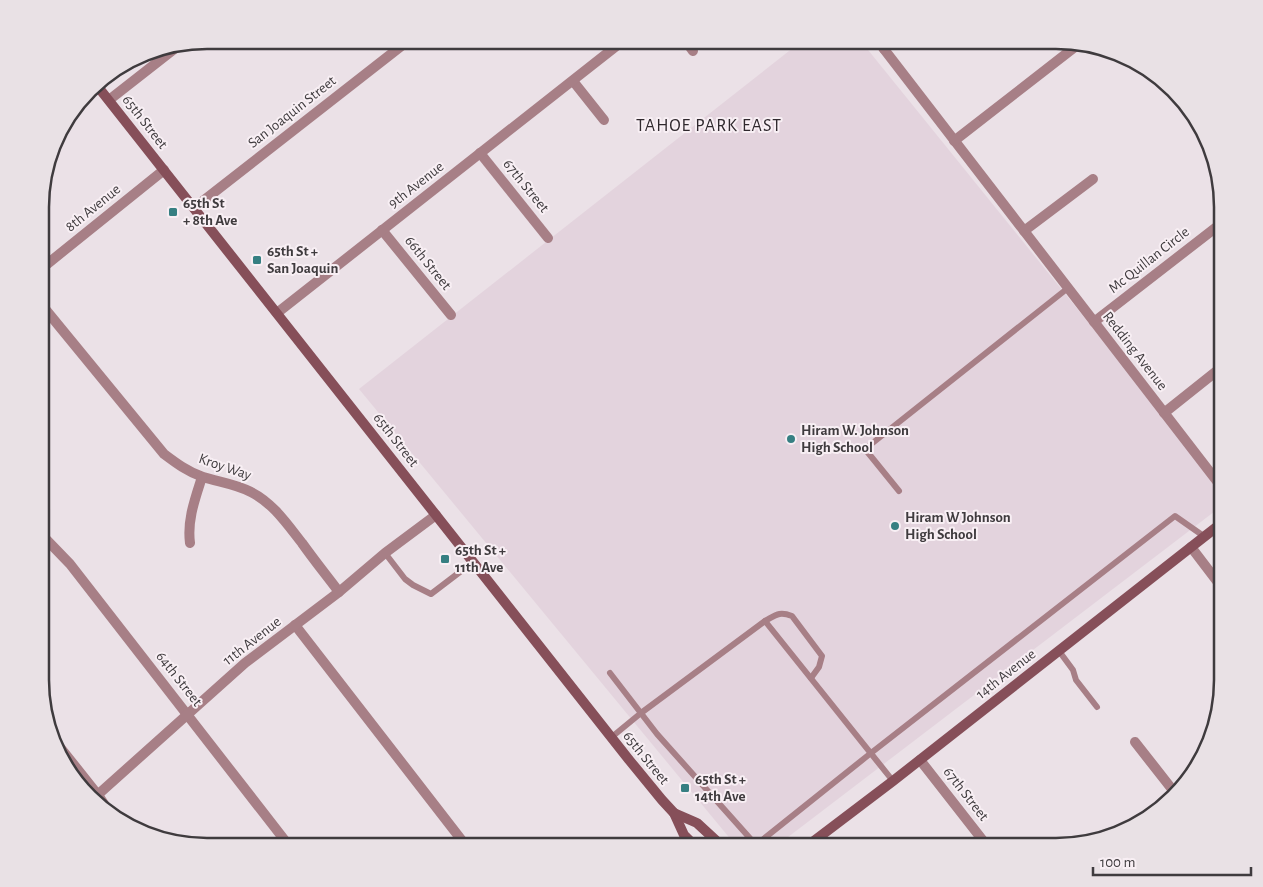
<svg xmlns="http://www.w3.org/2000/svg" width="1263" height="887" viewBox="0 0 1263 887" font-family="'Alegreya Sans',sans-serif">
	<style>
		.built { fill: #e3d3dd }
		.lines { fill: none; stroke-linecap: round; stroke-linejoin: round }
		.lane { stroke: #a77f86; stroke-width: 6 }
		.street { stroke: #a77f86; stroke-width: 10 }
		.secondary { stroke: #864f59; stroke-width: 10 }
		.poi-dot { fill: #367f82; stroke: #f8eff4; stroke-width: 2 }
		.labels { text-anchor: middle; dominant-baseline: central; stroke-width: 4; stroke-linejoin: round; paint-order: stroke }
		.street-label { font-size: 15px; fill: #3f3b3e; stroke: #f8eff4 }
		.poi-label { font-size: 15px; font-weight: bold; fill: #3f3b3e; stroke: #f8eff4; text-anchor: start }
		.quarter-label { font-size: 18px; letter-spacing: 1px; fill: #2f282d; stroke: #f8eff4 }
		.rim { fill: none; stroke: #3f3b3e; stroke-width: 2.5 }
	</style>
	<rect width="100%" height="100%" fill="#ebe1e7"/>
	<polygon class="built" points="803,40 860,40 1223,489 1223,505 775,847 737,847 359,389"/>
	<g class="lines">
		<g class="lane">
			<polyline points="899,491 865,449 1068,288"/>
			<polyline points="385,553 405,579 413,585 431,594 473,562"/>
			<polyline points="765,621 893,781"/>
			<polyline points="1059,651 1073,670 1076,680 1097,707"/>
			<polyline points="610,673 657,734 756,845 871,753 1175,516 1205,537"/>
			<path d="M613 736 641 713 765 621C776 615 779 611 792 616L822 656 819 667 811 678"/>
		</g>
		<g class="street">
			<polyline points="685,40 693,51"/>
			<polyline points="877,40 1223,489"/>
			<polyline points="884,49 896,40"/>
			<polyline points="573,81 604,120"/>
			<polyline points="109,100 178,46"/>
			<polyline points="954,141 1080,43"/>
			<polyline points="480,153 548,238"/>
			<polyline points="194,208 409,40"/>
			<polyline points="382,230 451,315"/>
			<polyline points="1024,231 1093,179"/>
			<polyline points="41,269 164,170"/>
			<path d="M41 304 164 454C176 463 188 472 203 477 219 482 236 484 251 492 273 503 287 524 302 543 314 560 327 576 339 592"/>
			<polyline points="277,313 624,40"/>
			<polyline points="1094,322 1223,222"/>
			<polyline points="1164,413 1223,366"/>
			<polyline points="41,534 70,564 290,847"/>
			<path d="M190 543C187 520 195 499 202 477"/>
			<polyline points="1191,547 1223,589"/>
			<polyline points="295,625 467,847"/>
			<polyline points="55,741 98,795 112,816"/>
			<polyline points="1135,742 1175,793"/>
			<polyline points="920,760 988,847"/>
			<polyline points="93,799 245,663 339,592 385,553 436,515"/>
		</g>
		<g class="secondary">
			<polyline points="95,83 630,761 662,800 674,813 684,835 696,847"/>
			<polyline points="674,813 697,823 723,847"/>
			<polyline points="806,847 893,781 1223,522"/>
		</g>
	</g>
	<g class="poi-dot">
		<rect x="168" y="207" width="10" height="10" rx="2.5"/>
		<rect x="252" y="255" width="10" height="10" rx="2.5"/>
		<circle cx="791" cy="439" r="5"/>
		<circle cx="895" cy="526" r="5"/>
		<rect x="440" y="554" width="10" height="10" rx="2.5"/>
		<rect x="680" y="783" width="10" height="10" rx="2.5"/>
	</g>
	<g class="labels">
		<g class="street-label">
			<text transform="translate(292 112) rotate(-38)">San Joaquin Street</text>
			<text transform="translate(145 122) rotate(52)">65th Street</text>
			<text transform="translate(416 185) rotate(-38)">9th Avenue</text>
			<text transform="translate(526 186) rotate(51)">67th Street</text>
			<text transform="translate(93 208) rotate(-39)">8th Avenue</text>
			<text transform="translate(1149 260) rotate(-38)">Mc Quillan Circle</text>
			<text transform="translate(428 263) rotate(51)">66th Street</text>
			<text transform="translate(1135 351) rotate(52)">Redding Avenue</text>
			<text transform="translate(396 440) rotate(52)">65th Street</text>
			<text transform="translate(225 467) rotate(19)">Kroy Way</text>
			<text transform="translate(252 641) rotate(-38)">11th Avenue</text>
			<text transform="translate(1006 674) rotate(-38)">14th Avenue</text>
			<text transform="translate(179 679) rotate(52)">64th Street</text>
			<text transform="translate(646 758) rotate(51)">65th Street</text>
			<text transform="translate(966 794) rotate(52)">67th Street</text>
		</g>
		<g class="poi-label">
			<text x="183" y="203">65th St<tspan x="183" dy="17">+ 8th Ave</tspan></text>
			<text x="267" y="251">65th St +<tspan x="267" dy="17">San Joaquin</tspan></text>
			<text x="801" y="430">Hiram W. Johnson<tspan x="801" dy="17">High School</tspan></text>
			<text x="905" y="517">Hiram W Johnson<tspan x="905" dy="17">High School</tspan></text>
			<text x="455" y="550">65th St +<tspan x="455" dy="17">11th Ave</tspan></text>
			<text x="695" y="779">65th St +<tspan x="695" dy="17">14th Ave</tspan></text>
		</g>
		<g class="quarter-label">
			<text x="709" y="126">TAHOE PARK EAST</text>
		</g>
	</g>
	<path d="M0 0H1263V887H0ZM207 49H1056A158 158 0 0 1 1214 207V680A158 158 0 0 1 1056 838H207A158 158 0 0 1 49 680V207A158 158 0 0 1 207 49Z" fill="#e9e1e5" fill-rule="evenodd"/>
	<path class="rim" d="M207 49H1056A158 158 0 0 1 1214 207V680A158 158 0 0 1 1056 838H207A158 158 0 0 1 49 680V207A158 158 0 0 1 207 49Z"/>
	<path d="M1093 867v8h158v-8" fill="none" stroke="#3f3b3e" stroke-width="2.5"/>
	<text x="1100" y="867" font-size="15" fill="#3f3b3e" stroke="#f8eff4" stroke-width="4" paint-order="stroke">100 m</text>
</svg>
